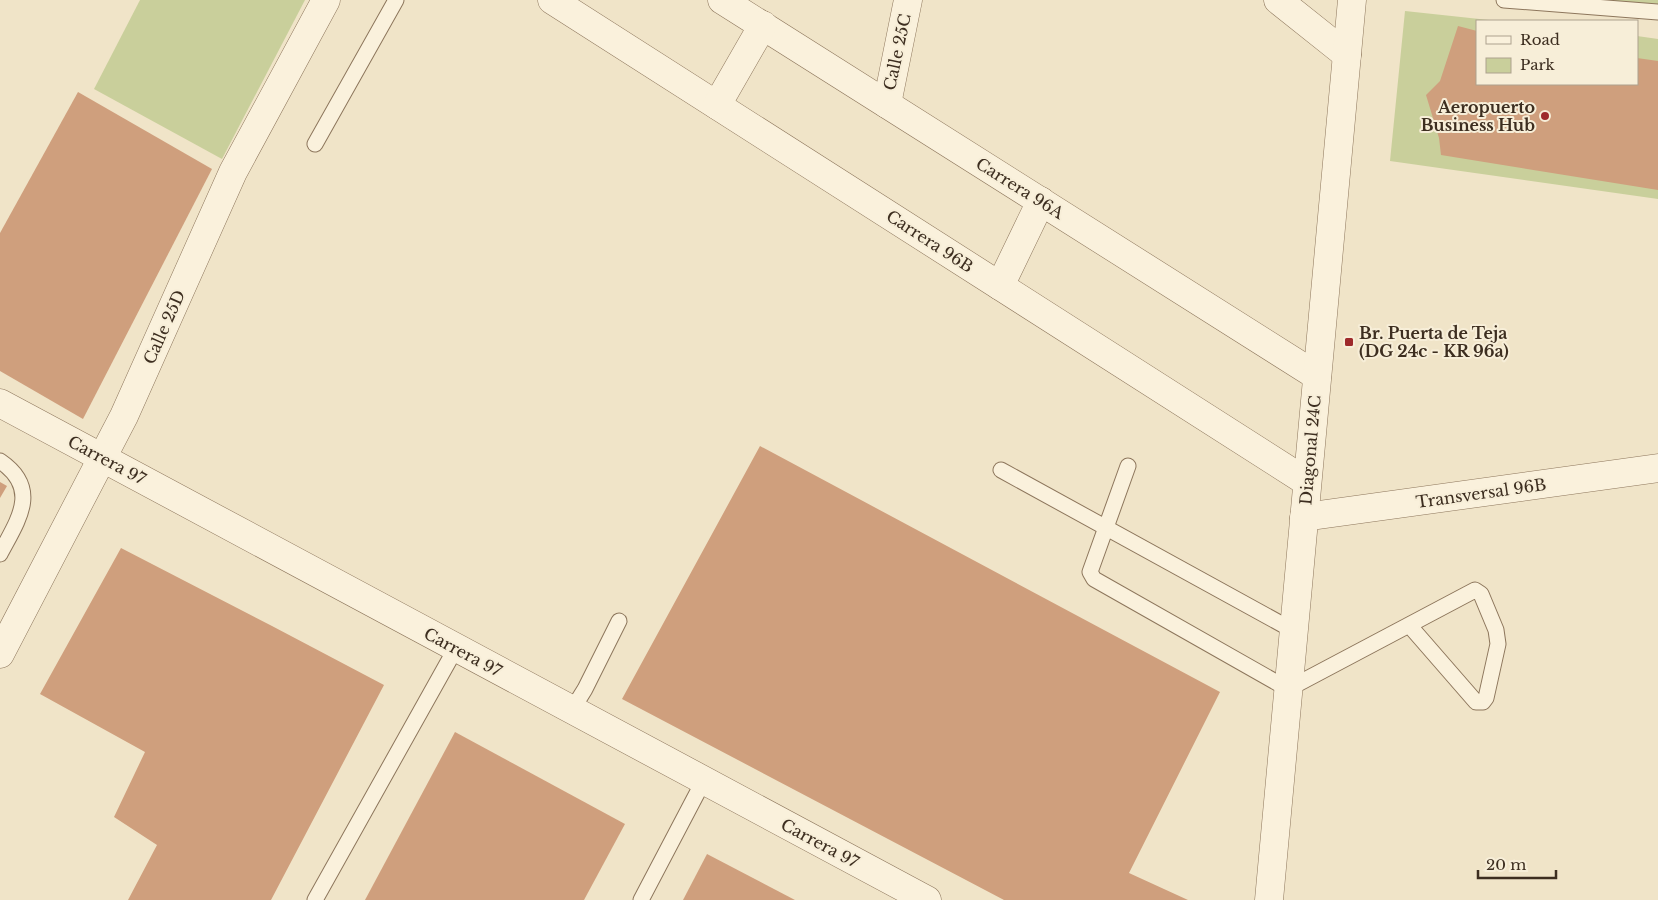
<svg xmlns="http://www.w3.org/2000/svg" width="1658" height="900" viewBox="0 0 1658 900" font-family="'Libre Baskerville',serif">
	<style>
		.green { fill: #c9cf9b }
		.building { fill: #cf9f7d }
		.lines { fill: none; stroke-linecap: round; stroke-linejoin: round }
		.service-casing { stroke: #8d765c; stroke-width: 17 }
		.minor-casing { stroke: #8d765c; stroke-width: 29 }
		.tertiary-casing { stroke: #8d765c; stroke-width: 29 }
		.service { stroke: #faf1dc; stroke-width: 15 }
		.minor { stroke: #faf1dc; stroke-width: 28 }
		.tertiary { stroke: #faf1dc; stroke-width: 28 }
		.poi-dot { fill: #9e2a2b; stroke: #f7eed8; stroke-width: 2 }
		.labels { text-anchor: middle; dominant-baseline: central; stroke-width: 4; stroke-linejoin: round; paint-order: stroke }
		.street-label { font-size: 16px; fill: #3d2e20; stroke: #f7eed8 }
		.poi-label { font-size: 16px; font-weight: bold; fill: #3d2e20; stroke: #f7eed8; text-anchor: end }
	</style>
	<rect width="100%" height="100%" fill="#f0e4c8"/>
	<g class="green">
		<polygon points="140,0 305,0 222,159 94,89"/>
		<polygon points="1604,0 1658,0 1658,4"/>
		<polygon points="1405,11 1498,21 1477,21 1477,84 1637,84 1637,36 1658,39 1658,199 1390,161"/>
	</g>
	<g class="building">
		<polygon points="1458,26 1477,31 1477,84 1637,84 1637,58 1658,61 1658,190 1441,155 1439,138 1426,95 1440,81"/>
		<polygon points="78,92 212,169 83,419 0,371 0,233"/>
		<polygon points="760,446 1220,692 1129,873 1188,900 1004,900 622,699"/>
		<polygon points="0,482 7,486 0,498"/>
		<polygon points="121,548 272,626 384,685 271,900 128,900 157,845 114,817 145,752 40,694"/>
		<polygon points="455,732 625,824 584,900 365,900"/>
		<polygon points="707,854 795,900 683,900"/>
	</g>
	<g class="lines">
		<defs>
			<g id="service">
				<polyline points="1504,0 1658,12"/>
				<polyline points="315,144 396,0"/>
				<path d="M0 461C41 489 18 520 0 554"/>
				<polyline points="1128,466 1090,572 1094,579 1288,689 1475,590 1481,594 1496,630 1498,644 1486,698 1483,702 1476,702 1409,625"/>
				<polyline points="1001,470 1294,631"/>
				<polyline points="572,710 585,689 619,621"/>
				<polyline points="315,900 456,648"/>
				<polyline points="641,900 704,780"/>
			</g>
			<g id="minor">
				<polyline points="552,0 1307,482"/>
				<polyline points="722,0 1317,376"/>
				<polyline points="1278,0 1347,55"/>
				<polyline points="887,104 908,0"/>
				<polyline points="717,105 763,25"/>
				<polyline points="1000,286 1041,201"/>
				<polyline points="1304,517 1658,468"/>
				<polyline points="0,654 124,416 233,172 326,0"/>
			</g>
			<g id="tertiary">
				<polyline points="0,403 927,900"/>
				<polyline points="1269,900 1352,0"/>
			</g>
		</defs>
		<use href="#service" class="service-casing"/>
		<use href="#minor" class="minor-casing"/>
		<use href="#tertiary" class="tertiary-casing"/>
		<use href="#service" class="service"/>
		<use href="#minor" class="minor"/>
		<use href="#tertiary" class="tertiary"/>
	</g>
	<g class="poi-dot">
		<circle cx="1545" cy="116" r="5"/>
		<rect x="1344" y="337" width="10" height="10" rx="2.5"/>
	</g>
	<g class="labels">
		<g class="street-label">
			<text transform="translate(897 52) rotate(-78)">Calle 25C</text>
			<text transform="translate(1020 188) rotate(32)">Carrera 96A</text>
			<text transform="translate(930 241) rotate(33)">Carrera 96B</text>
			<text transform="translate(164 327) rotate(-66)">Calle 25D</text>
			<text transform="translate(1310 450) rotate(-85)">Diagonal 24C</text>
			<text transform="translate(107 460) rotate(28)">Carrera 97</text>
			<text transform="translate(1481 493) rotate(-8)">Transversal 96B</text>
			<text transform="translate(463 652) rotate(28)">Carrera 97</text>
			<text transform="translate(820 843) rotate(28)">Carrera 97</text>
		</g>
		<g class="poi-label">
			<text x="1535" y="107">Aeropuerto<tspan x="1535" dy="18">Business Hub</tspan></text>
			<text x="1359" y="333" text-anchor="start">Br. Puerta de Teja<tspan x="1359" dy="18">(DG 24c - KR 96a)</tspan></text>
		</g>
	</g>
	<rect x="1476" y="20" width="162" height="65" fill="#f7eed8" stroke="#ada18e"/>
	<rect x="1486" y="36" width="25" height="8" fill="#faf1dc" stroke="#ada18e"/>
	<text x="1520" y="45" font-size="15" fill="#3d2e20">Road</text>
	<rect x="1486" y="58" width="25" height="15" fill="#c9cf9b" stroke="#ada18e"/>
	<text x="1520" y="70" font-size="15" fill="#3d2e20">Park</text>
	<path d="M1478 870v8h78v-8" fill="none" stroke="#3d2e20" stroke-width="2.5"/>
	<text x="1486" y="870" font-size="15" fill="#3d2e20" stroke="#f7eed8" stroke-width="4" paint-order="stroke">20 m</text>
</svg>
